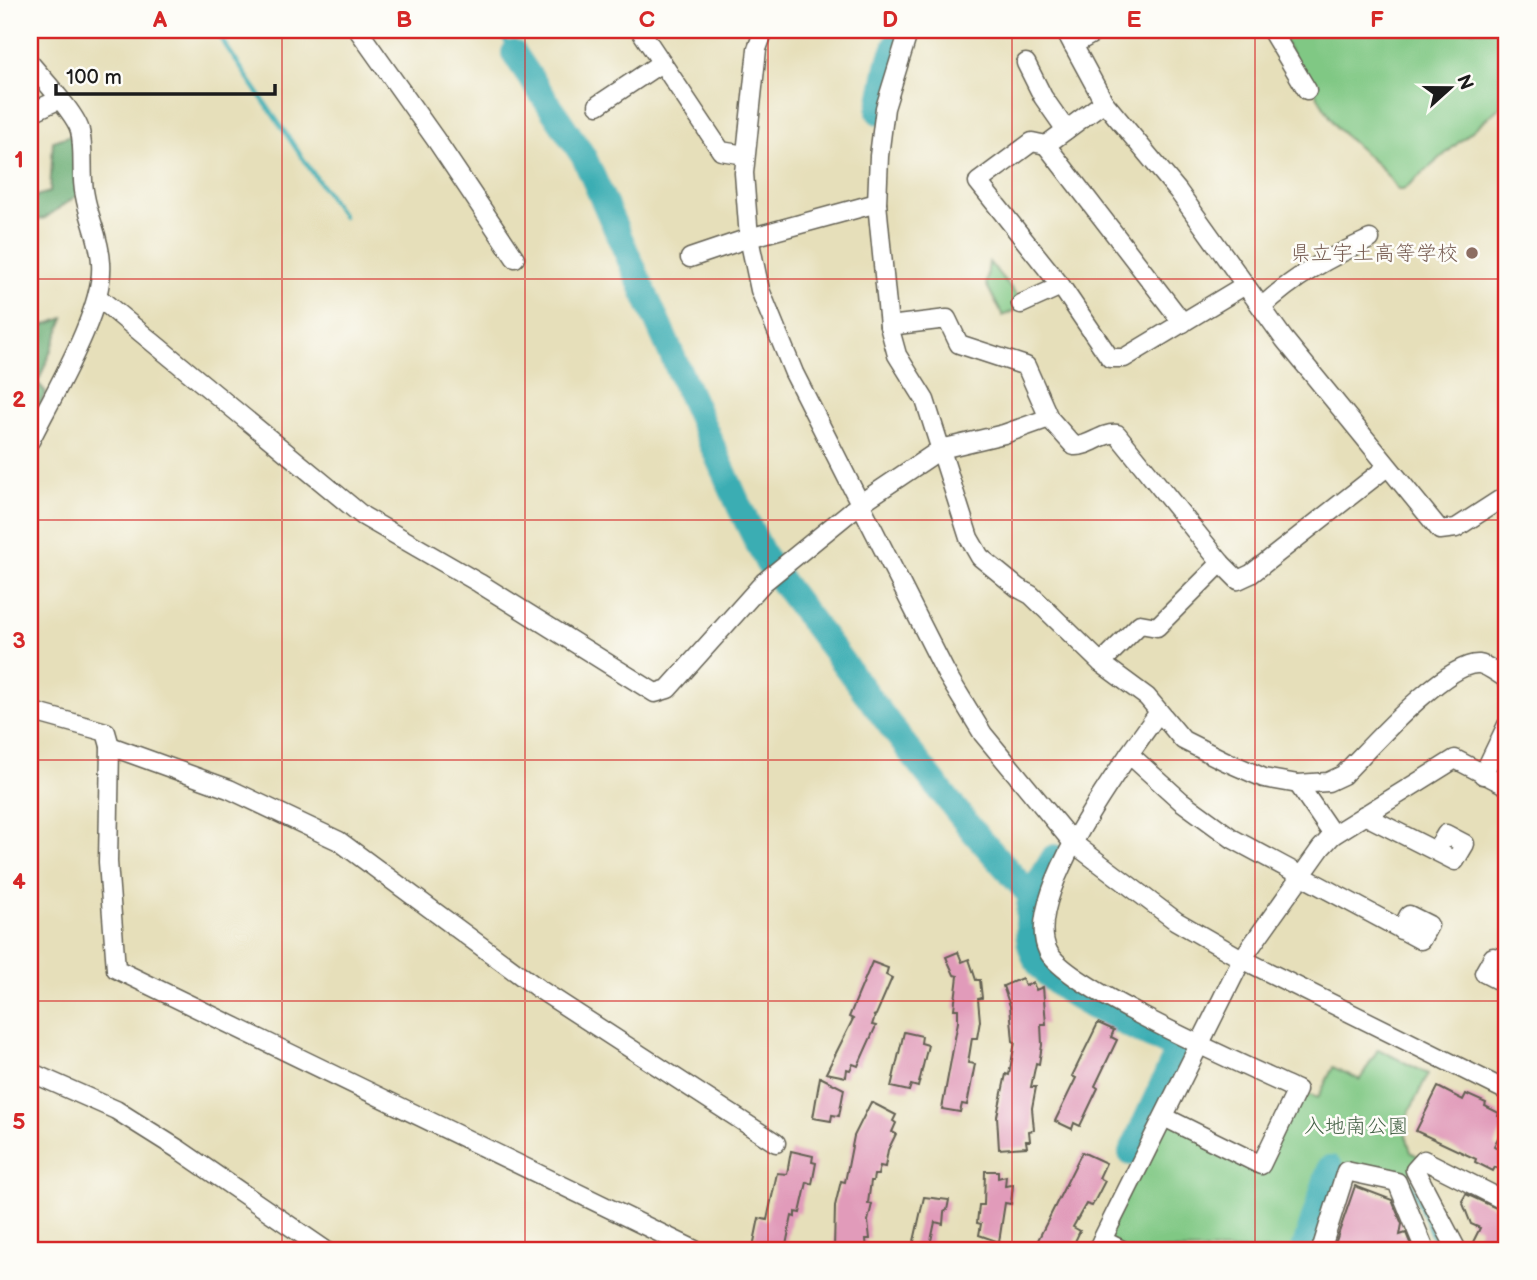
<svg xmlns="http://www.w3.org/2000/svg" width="1537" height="1280" viewBox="0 0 1537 1280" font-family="'Balsamiq Sans','Klee One',sans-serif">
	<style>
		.green { fill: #80c884; stroke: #4e7250; stroke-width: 2 }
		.forest { fill: #68ac72; stroke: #426447; stroke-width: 2 }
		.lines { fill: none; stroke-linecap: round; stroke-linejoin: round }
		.stream { stroke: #3badb3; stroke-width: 4.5 }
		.river { stroke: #3badb3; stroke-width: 26 }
		.building { fill: #e19bba }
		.minor-casing { stroke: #636053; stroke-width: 21 }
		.minor { stroke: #fff; stroke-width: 18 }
		.grid { fill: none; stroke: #d62828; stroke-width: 2; stroke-opacity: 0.55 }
		.education-dot { fill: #8d6e63; stroke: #fdfcf7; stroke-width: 2.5 }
		.labels { text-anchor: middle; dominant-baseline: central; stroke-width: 5; stroke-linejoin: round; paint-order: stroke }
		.education-label { font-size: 21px; fill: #785e54; stroke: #fdfcf7; text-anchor: end }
		.park-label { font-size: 21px; fill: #446146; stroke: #fdfcf7 }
		.neatline { fill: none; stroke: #d62828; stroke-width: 2.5 }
		.grid-label { font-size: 23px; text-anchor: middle; font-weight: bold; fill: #d62828 }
	</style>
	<rect width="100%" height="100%" fill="#fdfcf7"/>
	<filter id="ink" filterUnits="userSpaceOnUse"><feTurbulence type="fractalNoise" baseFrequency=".0143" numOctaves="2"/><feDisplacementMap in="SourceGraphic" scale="14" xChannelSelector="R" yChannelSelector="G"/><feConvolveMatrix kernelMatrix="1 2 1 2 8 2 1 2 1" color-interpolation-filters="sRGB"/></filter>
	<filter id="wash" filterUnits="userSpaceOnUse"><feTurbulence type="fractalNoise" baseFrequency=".00686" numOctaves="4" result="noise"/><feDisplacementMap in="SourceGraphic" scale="28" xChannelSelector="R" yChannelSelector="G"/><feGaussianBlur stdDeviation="1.57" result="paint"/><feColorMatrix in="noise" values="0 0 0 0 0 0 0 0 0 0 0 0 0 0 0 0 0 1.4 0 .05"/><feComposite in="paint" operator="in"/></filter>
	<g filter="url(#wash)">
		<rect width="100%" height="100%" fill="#e6dfba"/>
		<g class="green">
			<polygon points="1277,30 1507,30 1507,101 1403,190 1398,190 1383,170 1337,128"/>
			<polygon points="989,262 1025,305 1003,316 986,284"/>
			<polygon points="1507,725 1507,786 1483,775"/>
			<polygon points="1378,1049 1428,1074 1403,1125 1411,1152 1424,1160 1415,1170 1397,1182 1346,1171 1328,1163 1297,1250 1122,1250 1102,1240 1164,1117 1260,1165 1297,1090 1318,1098 1333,1067 1360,1080"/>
		</g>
		<g class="forest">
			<polygon points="72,135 79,194 45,218 30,221 30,209 32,209 36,196 50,192 53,141"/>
			<polygon points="64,318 38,383 46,392 30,427 30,330"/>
		</g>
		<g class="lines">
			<g class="stream">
				<polyline points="215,30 343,217"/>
				<polyline points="498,30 514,53"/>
				<polyline points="1409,1178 1438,1250"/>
			</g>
			<g class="river">
				<path d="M514 53 584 157 740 508 767 562 914 757 972 830 1031 896C1027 916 1025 941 1036 960 1059 998 1133 1026 1173 1047L1175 1057 1131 1153"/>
				<polyline points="879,112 888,66 902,30"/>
				<polyline points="1031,896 1054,857"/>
				<polyline points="1304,1250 1330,1168"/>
			</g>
		</g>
		<g id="blocks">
			<g class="building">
				<polygon points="958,952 962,962 969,959 976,980 980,980 982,998 978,999 980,1021 977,1038 972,1038 968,1063 975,1064 967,1105 962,1104 960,1112 942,1109 958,1022 958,1009 954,1009 958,976 954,975 946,957"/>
				<polygon points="872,962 888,968 886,975 892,978 876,1015 873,1016 875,1016 872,1025 876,1026 858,1066 853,1064 850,1070 847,1069 846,1077 826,1073 853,1019 849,1017"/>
				<polygon points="1022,978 1025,986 1033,983 1036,990 1043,987 1046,1024 1041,1024 1042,1045 1039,1064 1036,1063 1031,1087 1036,1087 1032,1108 1034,1130 1029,1131 1030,1141 1026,1141 1027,1147 999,1149 997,1116 1006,1074 1009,1075 1015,1042 1013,1041 1010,1006 1003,986"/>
				<polygon points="1098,1023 1114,1030 1111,1037 1117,1040 1095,1086 1098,1088 1080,1126 1074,1123 1072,1129 1055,1121 1076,1078 1072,1076"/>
				<polygon points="904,1032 922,1036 921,1043 928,1045 918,1087 911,1085 909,1091 891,1087"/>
				<polygon points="820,1077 844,1089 839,1116 832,1115 831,1121 813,1118"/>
				<polygon points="1438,1087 1463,1100 1466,1094 1486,1103 1485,1106 1499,1113 1498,1116 1507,1120 1494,1146 1507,1155 1507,1173 1495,1167 1493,1171 1475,1162 1476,1159 1416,1131"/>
				<polygon points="871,1102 896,1115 893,1121 896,1123 892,1132 896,1134 888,1150 885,1167 880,1166 878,1175 874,1175 873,1181 871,1181 868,1203 872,1204 868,1221 870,1239 866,1239 867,1250 834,1250 835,1206 841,1181 845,1182 854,1136"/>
				<polygon points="791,1151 813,1156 812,1162 816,1163 812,1184 807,1182 800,1213 795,1212 795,1217 792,1216 785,1250 760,1250 753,1247 759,1218 767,1220 777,1173 787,1174"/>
				<polygon points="1082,1152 1106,1163 1099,1178 1105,1181 1092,1206 1086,1204 1073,1227 1080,1231 1071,1250 1033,1250"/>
				<polygon points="985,1171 998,1171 998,1178 1006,1176 1005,1186 1013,1185 1011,1204 1005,1203 999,1242 979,1235 981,1224 977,1223 979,1205 984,1205"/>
				<polygon points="1355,1186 1392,1200 1402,1224 1400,1235 1406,1233 1413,1250 1374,1250 1335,1244"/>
				<polygon points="1466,1194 1507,1213 1507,1250 1469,1250 1480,1228 1471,1224 1462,1201"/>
				<polygon points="924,1197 949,1200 947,1210 944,1212 943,1224 935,1222 929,1250 912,1250"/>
			</g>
		</g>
	</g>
	<g filter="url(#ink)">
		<use href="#blocks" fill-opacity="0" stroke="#636053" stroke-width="2"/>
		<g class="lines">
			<defs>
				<g id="minor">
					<polyline points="358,30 436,140 515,258"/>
					<polyline points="640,30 721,151 745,155"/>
					<polyline points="764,30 757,49 744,173 749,238 760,290 794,373 946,673 983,734 1073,843 1176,921 1242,959 1507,1091"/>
					<path d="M909 30 885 108 879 156 877 203 889 326 897 355 925 400 969 538 980 557 1018 588 1031 595 1101 663 1147 697 1183 740 1225 761 1264 778 1298 784 1312 783 1328 782 1343 775C1367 751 1446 661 1479 664 1488 665 1499 675 1507 679"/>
					<polyline points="1065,30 1104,102 1178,191 1284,339 1440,530 1456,528 1507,495"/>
					<polyline points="1271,30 1307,90"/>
					<polyline points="1073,45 1099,30"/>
					<path d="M30 63C42 78 77 115 80 131 85 152 80 175 85 196 89 219 100 239 101 263 105 310 51 398 30 441"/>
					<polyline points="1026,63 1043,97 1066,130"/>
					<polyline points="1104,102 1046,145 1032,142 978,182 1061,286 1110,358 1124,358 1245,285"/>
					<polyline points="598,105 661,63"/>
					<polyline points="30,113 58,100"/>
					<polyline points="1046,145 1183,323"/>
					<polyline points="690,258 749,238 877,203"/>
					<path d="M99 298 363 516 479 583 655 693 668 689 764 582 861 503 941 449 1004 434 1049 418 1074 446C1090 447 1102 432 1117 434L1221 563 1238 580 1251 574 1387 467"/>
					<polyline points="1021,304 1061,286"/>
					<path d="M1262 307C1293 277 1330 257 1370 239"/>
					<polyline points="889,326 947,319 959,344 1026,366 1049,418"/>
					<polyline points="1101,663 1140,624 1157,627 1221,563"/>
					<polyline points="30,711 106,732 110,746 108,862 116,969 695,1250"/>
					<path d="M1159 712C1127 757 1021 897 1048 951 1065 988 1253 1069 1297 1090L1261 1165 1164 1117"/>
					<polyline points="110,746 229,789 339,841 539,989 776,1143"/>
					<polyline points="1129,754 1181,801 1233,839 1421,940 1429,925 1409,915 1401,930"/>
					<polyline points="1483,775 1507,725"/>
					<polyline points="1298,784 1333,835"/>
					<polyline points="1364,815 1455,861 1465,844 1446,834 1436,851"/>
					<polyline points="1507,964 1493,957 1484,973 1507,985"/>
					<polyline points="30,1072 116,1110 178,1149 325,1250"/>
					<polyline points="1102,1240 1122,1250"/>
					<polyline points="1097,1250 1242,959 1321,848 1333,835 1455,759 1507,786"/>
					<polyline points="1326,1250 1322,1247 1346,1171 1397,1182 1425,1250"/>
					<polyline points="1457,1250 1415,1170 1424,1160 1507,1202"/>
				</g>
			</defs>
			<use href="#minor" class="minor-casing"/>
			<use href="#minor" class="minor"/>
		</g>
	</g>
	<path class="grid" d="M282 30V1250M525 30V1250M768 30V1250M1012 30V1250M1255 30V1250M30 279H1507M30 520H1507M30 760H1507M30 1001H1507"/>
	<circle class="education-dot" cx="1472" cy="253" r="7"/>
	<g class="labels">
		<g class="education-label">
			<text x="1458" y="253">県立宇土高等学校</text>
		</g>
		<g class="park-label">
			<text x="1356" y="1126">入地南公園</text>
		</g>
	</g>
	<rect width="1537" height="1280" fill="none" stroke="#fdfcf7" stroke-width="77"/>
	<g transform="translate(1450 88) rotate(69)" stroke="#fdfcf7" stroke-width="5" paint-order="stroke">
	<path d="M0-5L12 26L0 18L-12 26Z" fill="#1c1c1c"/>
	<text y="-10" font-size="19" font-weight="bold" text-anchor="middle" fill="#1c1c1c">N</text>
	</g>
	<path d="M56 84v10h219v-10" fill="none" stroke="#1c1c1c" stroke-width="3.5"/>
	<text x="66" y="84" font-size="21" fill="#1c1c1c" stroke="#fdfcf7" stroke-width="5" paint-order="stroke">100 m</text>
	<rect x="38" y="38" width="1460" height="1204" class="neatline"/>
	<g class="grid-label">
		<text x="160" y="27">A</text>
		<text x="404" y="27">B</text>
		<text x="647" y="27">C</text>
		<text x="890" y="27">D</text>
		<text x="1134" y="27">E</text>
		<text x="1377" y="27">F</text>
		<text x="19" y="167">1</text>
		<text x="19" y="407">2</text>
		<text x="19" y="648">3</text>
		<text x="19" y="889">4</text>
		<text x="19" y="1129">5</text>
	</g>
</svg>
